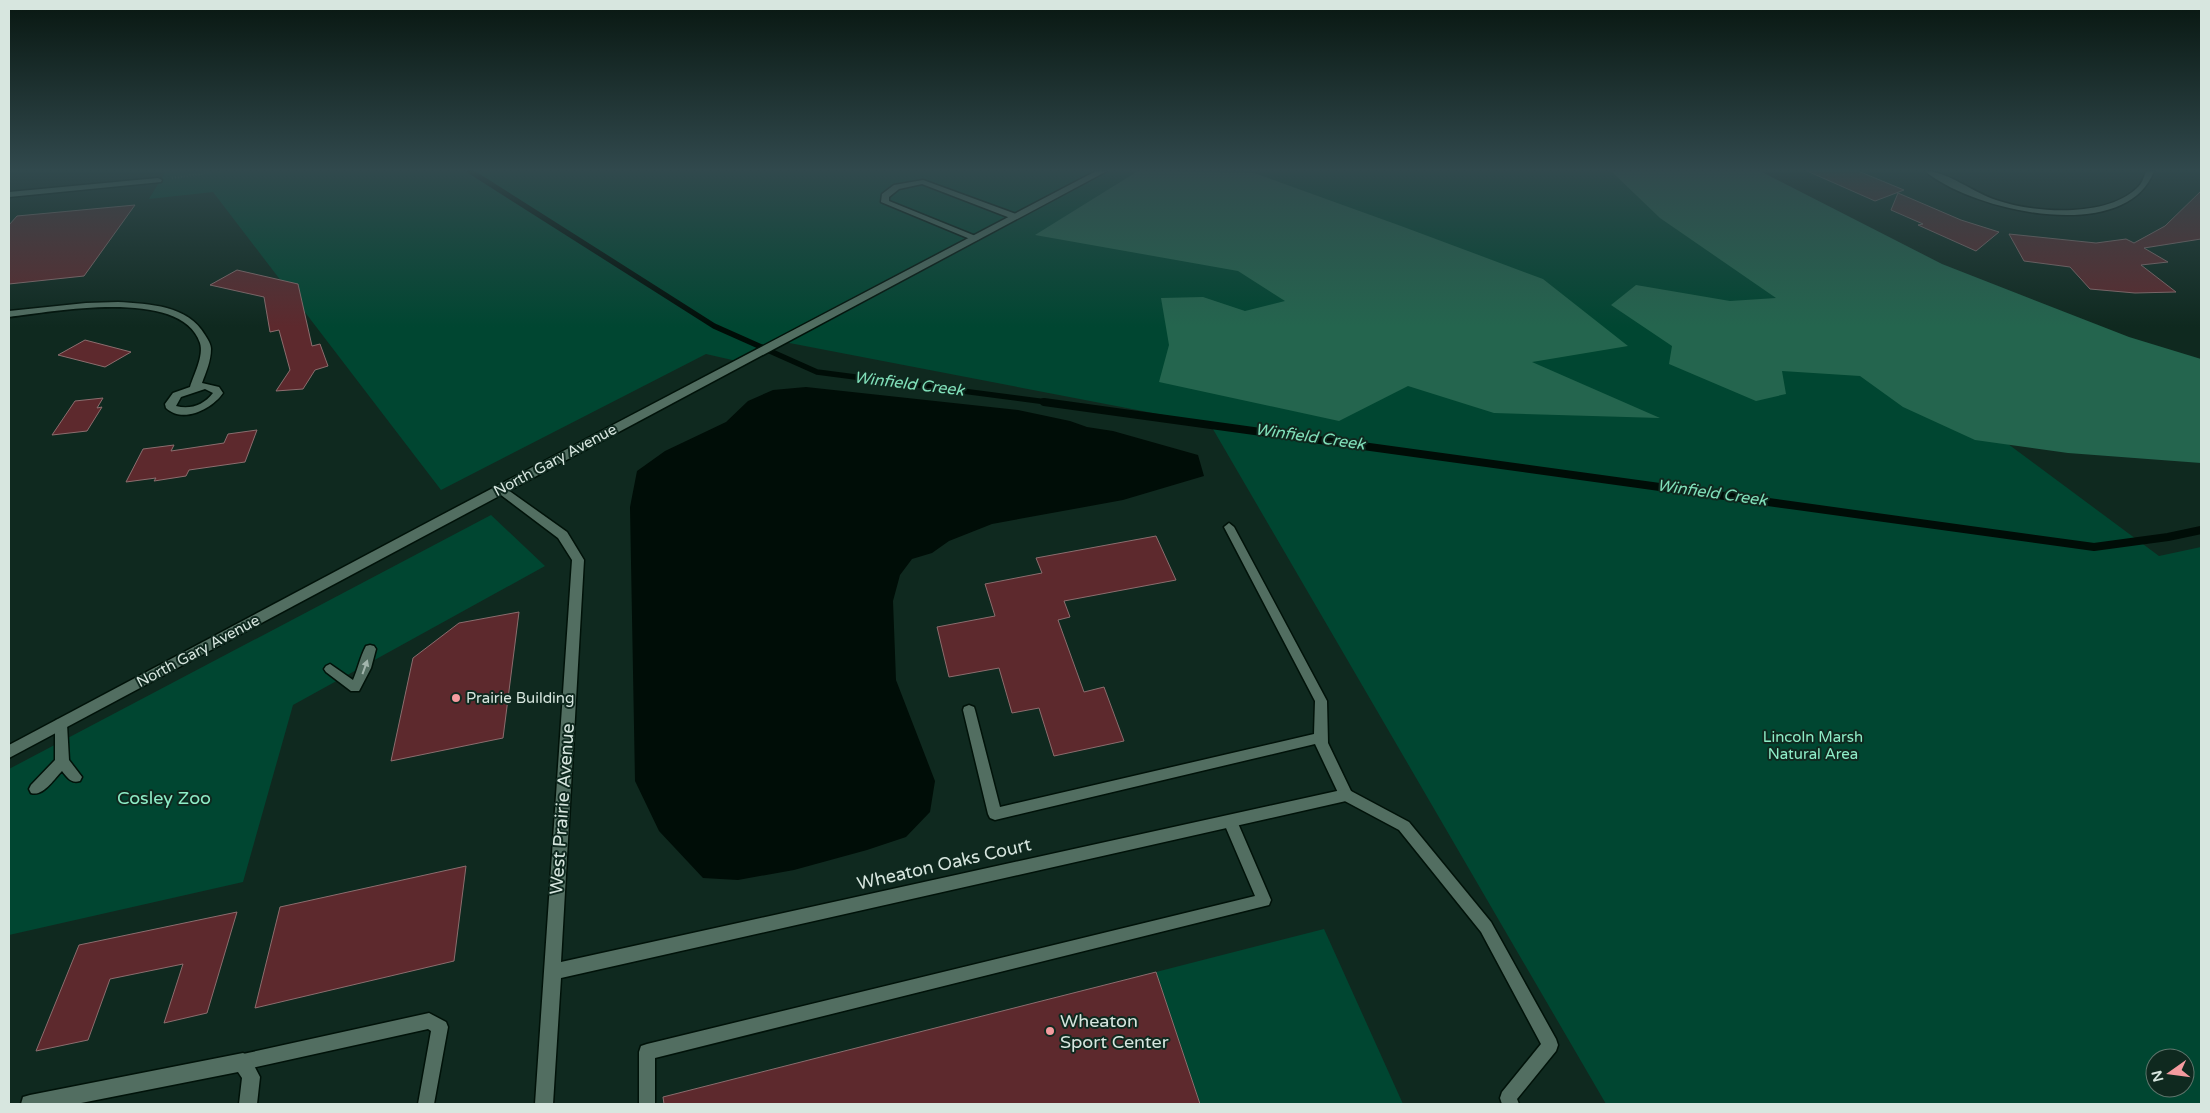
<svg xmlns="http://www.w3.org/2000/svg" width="2210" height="1113" viewBox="0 0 2210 1113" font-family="'Varela Round',sans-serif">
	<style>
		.green { fill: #004631; fill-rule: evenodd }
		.forest { fill: #24654e }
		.water { fill: #000d07 }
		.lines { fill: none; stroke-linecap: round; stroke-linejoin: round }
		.stream-far1 { stroke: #000d07; stroke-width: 5.5 }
		.stream { stroke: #000d07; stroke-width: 8 }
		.building { fill: #5d292d; stroke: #8b6d6e }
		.service-casing { stroke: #001209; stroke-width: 3 }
		.minor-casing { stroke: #001209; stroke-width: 3 }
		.tertiary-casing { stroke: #001209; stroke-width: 3 }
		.path { stroke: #576d64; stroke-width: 2.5; stroke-dasharray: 0.5 2.5; stroke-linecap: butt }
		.service { fill: #526e61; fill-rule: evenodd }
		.minor { fill: #526e61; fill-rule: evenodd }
		.tertiary { fill: #526e61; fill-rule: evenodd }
		.oneway { fill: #a2b6ad }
		.poi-dot { fill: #f49b9f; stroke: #0f291f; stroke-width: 2 }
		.labels { text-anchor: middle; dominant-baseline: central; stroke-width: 4; stroke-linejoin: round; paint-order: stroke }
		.street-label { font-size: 15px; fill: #d7e6df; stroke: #0f291f }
		.poi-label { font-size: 15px; fill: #d7e6df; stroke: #0f291f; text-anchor: start }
		.park-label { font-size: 15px; fill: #8eedc7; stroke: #0f291f }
		.water-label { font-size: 16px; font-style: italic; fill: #81e0ba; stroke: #0f291f }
		.near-park-label { font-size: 18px; fill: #8eedc7; stroke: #0f291f }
		.near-street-label { font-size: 18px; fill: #d7e6df; stroke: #0f291f }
		.near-poi-label { font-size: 18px; fill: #d7e6df; stroke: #0f291f; text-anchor: start }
	</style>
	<rect width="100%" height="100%" fill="#0f291f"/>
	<g class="green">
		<path d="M166 171H1640L2159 556 2201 547V1104H1606L1210 424 779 341 741 362 706 354 441 490 213 192 149 199ZM2155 1058H2185V1088H2155Z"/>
		<polygon points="491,515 545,566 293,705 243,882 9,935 9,769"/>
		<polygon points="1324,929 1403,1104 1200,1104 1156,972"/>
	</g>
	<g class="forest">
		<polygon points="1138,171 1254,173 1401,226 1543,279 1628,346 1532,362 1660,418 1494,413 1408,386 1339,421 1159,382 1169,345 1161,298 1203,297 1245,311 1285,301 1238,271 1035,235"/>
		<polygon points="1611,171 1760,171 1942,264 2129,337 2201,359 2201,463 2068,453 1975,440 1903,407 1860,376 1782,371 1786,394 1756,401 1669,364 1672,346 1611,305 1636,285 1730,301 1776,298 1660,218"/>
	</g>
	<polygon class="water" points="806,387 1018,410 1070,421 1087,427 1113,431 1198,455 1204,476 1123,500 992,524 949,541 932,553 912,559 900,575 893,601 896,680 935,781 930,812 906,837 867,850 794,870 738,880 703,878 659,831 635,781 630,507 637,471 665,451 726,422 748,401 773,390"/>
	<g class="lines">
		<polyline class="stream-far1" points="470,171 714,326 817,372 1054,403"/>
		<polyline class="stream" points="1044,402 2094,547 2168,537 2201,530"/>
	</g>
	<g class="building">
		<polygon points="1807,171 1858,171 1904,190 1875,201"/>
		<polygon points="2201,191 2201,239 2144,248 2168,262 2141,265 2176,292 2135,293 2090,289 2070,267 2024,261 2009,234 2096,243 2126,239 2134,243 2165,226"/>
		<polygon points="1898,193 1961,220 1999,232 1976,251 1918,225 1923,224 1891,210"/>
		<polygon points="135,205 84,276 9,284 9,225 17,216"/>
		<polygon points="237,270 298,284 312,346 320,344 328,366 315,370 303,389 276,391 290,370 279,330 270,332 264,297 210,285"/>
		<polygon points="85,340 131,352 105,367 58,355"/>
		<polygon points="103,398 97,408 102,407 87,431 52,435 75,401"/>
		<polygon points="257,430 245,462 189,470 186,476 154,481 156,478 126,482 143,449 174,445 171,451 224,443 228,434"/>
		<polygon points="1156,536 1176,580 1064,601 1070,617 1058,620 1084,692 1104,687 1124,741 1054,756 1039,708 1012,713 999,668 949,677 937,627 995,616 985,584 1042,573 1036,558"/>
		<polygon points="519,612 503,738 391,761 413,658 459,623"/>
		<polygon points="466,866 454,961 255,1008 280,907"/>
		<polygon points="237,912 207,1013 164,1023 183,964 110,979 88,1040 36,1051 79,945"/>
		<polygon points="1156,972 1200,1104 664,1104 663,1097"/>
	</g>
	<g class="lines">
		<defs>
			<g id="service">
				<polygon points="923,180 1019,215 1020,217 1013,219 922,184 899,189 889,197 889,201 978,237 979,239 975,241 881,202 882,194 894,185"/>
				<polygon points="1229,523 1234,527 1327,701 1328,743 1351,791 1409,822 1491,922 1556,1039 1558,1045 1556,1051 1517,1099 1519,1104 1502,1104 1500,1098 1502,1092 1541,1044 1481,932 1399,830 1341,799 1315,744 995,820 990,818 988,814 963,710 964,707 969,705 974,707 975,710 1000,807 1314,734 1315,701 1224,527"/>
				<path d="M370 645 374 646 376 649 371 668 359 691H351L326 672 324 669 326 666 330 664 353 680C358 669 360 657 366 646Z"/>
				<path d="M61 719 66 720 67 724 69 760 82 777 80 781C71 784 67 777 62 771 54 779 43 797 31 793L29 789 31 785 55 760V724L56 720Z"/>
				<polygon points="1230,815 1235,817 1237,821 1271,900 1269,905 655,1058 655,1104 639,1104 639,1052 641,1046 647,1044 1255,896 1223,821 1225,817"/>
				<polygon points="429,1013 446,1022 448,1027 434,1104 418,1104 431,1031 428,1029 243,1070 237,1068 235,1062 237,1056 243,1054"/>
			</g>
			<g id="minor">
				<path d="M1925 171C1947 171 1974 193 1996 200 2033 213 2106 218 2137 188 2142 184 2144 177 2146 171H2154C2126 246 1972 211 1925 171Z"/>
				<polygon points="158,178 162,180 161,182 9,197 9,192"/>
				<path d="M118 302C149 304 188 305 205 335 208 340 211 344 211 349 211 361 206 372 202 383L219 387 223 393C212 409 183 424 166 408L165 404 173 393 190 387C194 374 204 356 200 343 181 287 53 312 9 317V311L86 303ZM205 389 213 393C204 405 190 410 176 406L181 397Z"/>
				<polygon points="501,485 567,532 584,560 561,962 1346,789 1351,791 1354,795 1351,799 1346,801 561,978 553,1104 535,1104 572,560 558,538 497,492 495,489"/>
				<polygon points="243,1053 249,1056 260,1077 257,1104 239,1104 242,1078 238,1072 76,1104 21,1104 23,1097 30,1095"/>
			</g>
			<polygon id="tertiary" points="1096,171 1107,171 9,758 9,745 434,519"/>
		</defs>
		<use href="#service" class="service-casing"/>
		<use href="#minor" class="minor-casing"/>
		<use href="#tertiary" class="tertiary-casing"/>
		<polyline class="path" points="172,178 221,171"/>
		<use href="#service" class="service"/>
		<use href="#minor" class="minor"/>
		<use href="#tertiary" class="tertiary"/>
	</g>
	<defs><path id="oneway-solid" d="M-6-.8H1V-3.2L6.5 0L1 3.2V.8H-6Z" transform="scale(1.25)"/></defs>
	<use class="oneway" href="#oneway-solid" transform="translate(365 667) rotate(-70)"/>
	<linearGradient id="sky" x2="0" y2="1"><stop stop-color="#081711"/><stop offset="0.52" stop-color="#31494d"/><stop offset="1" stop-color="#31494d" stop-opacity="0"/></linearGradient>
	<rect width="2210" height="327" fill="url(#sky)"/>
	<g class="poi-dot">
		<circle cx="456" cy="698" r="5"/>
		<circle cx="1050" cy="1031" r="5"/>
	</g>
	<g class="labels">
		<g class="street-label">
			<text transform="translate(555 460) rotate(-28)">North Gary Avenue</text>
			<text transform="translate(198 651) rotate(-28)">North Gary Avenue</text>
		</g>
		<g class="poi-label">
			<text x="466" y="698">Prairie Building</text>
		</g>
		<g class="park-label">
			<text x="1813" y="737">Lincoln Marsh<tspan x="1813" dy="17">Natural Area</tspan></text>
		</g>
		<g class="water-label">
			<text transform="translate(909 384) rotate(7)">Winfield Creek</text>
			<text transform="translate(1310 437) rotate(8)">Winfield Creek</text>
			<text transform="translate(1712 493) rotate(8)">Winfield Creek</text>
		</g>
		<g class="near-park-label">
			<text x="164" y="798">Cosley Zoo</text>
		</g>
		<g class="near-street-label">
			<text transform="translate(562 809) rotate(-86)">West Prairie Avenue</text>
			<text transform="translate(944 864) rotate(-13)">Wheaton Oaks Court</text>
		</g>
		<g class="near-poi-label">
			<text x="1060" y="1021">Wheaton<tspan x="1060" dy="21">Sport Center</tspan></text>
		</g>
	</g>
	<rect width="2210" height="1113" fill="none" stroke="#d7e6df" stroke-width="20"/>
	<g transform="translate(2170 1073) rotate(256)"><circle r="24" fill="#0f291f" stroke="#5f756c"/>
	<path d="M0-4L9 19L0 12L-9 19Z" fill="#f49b9f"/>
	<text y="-8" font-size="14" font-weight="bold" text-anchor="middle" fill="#d7e6df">N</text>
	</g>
</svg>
